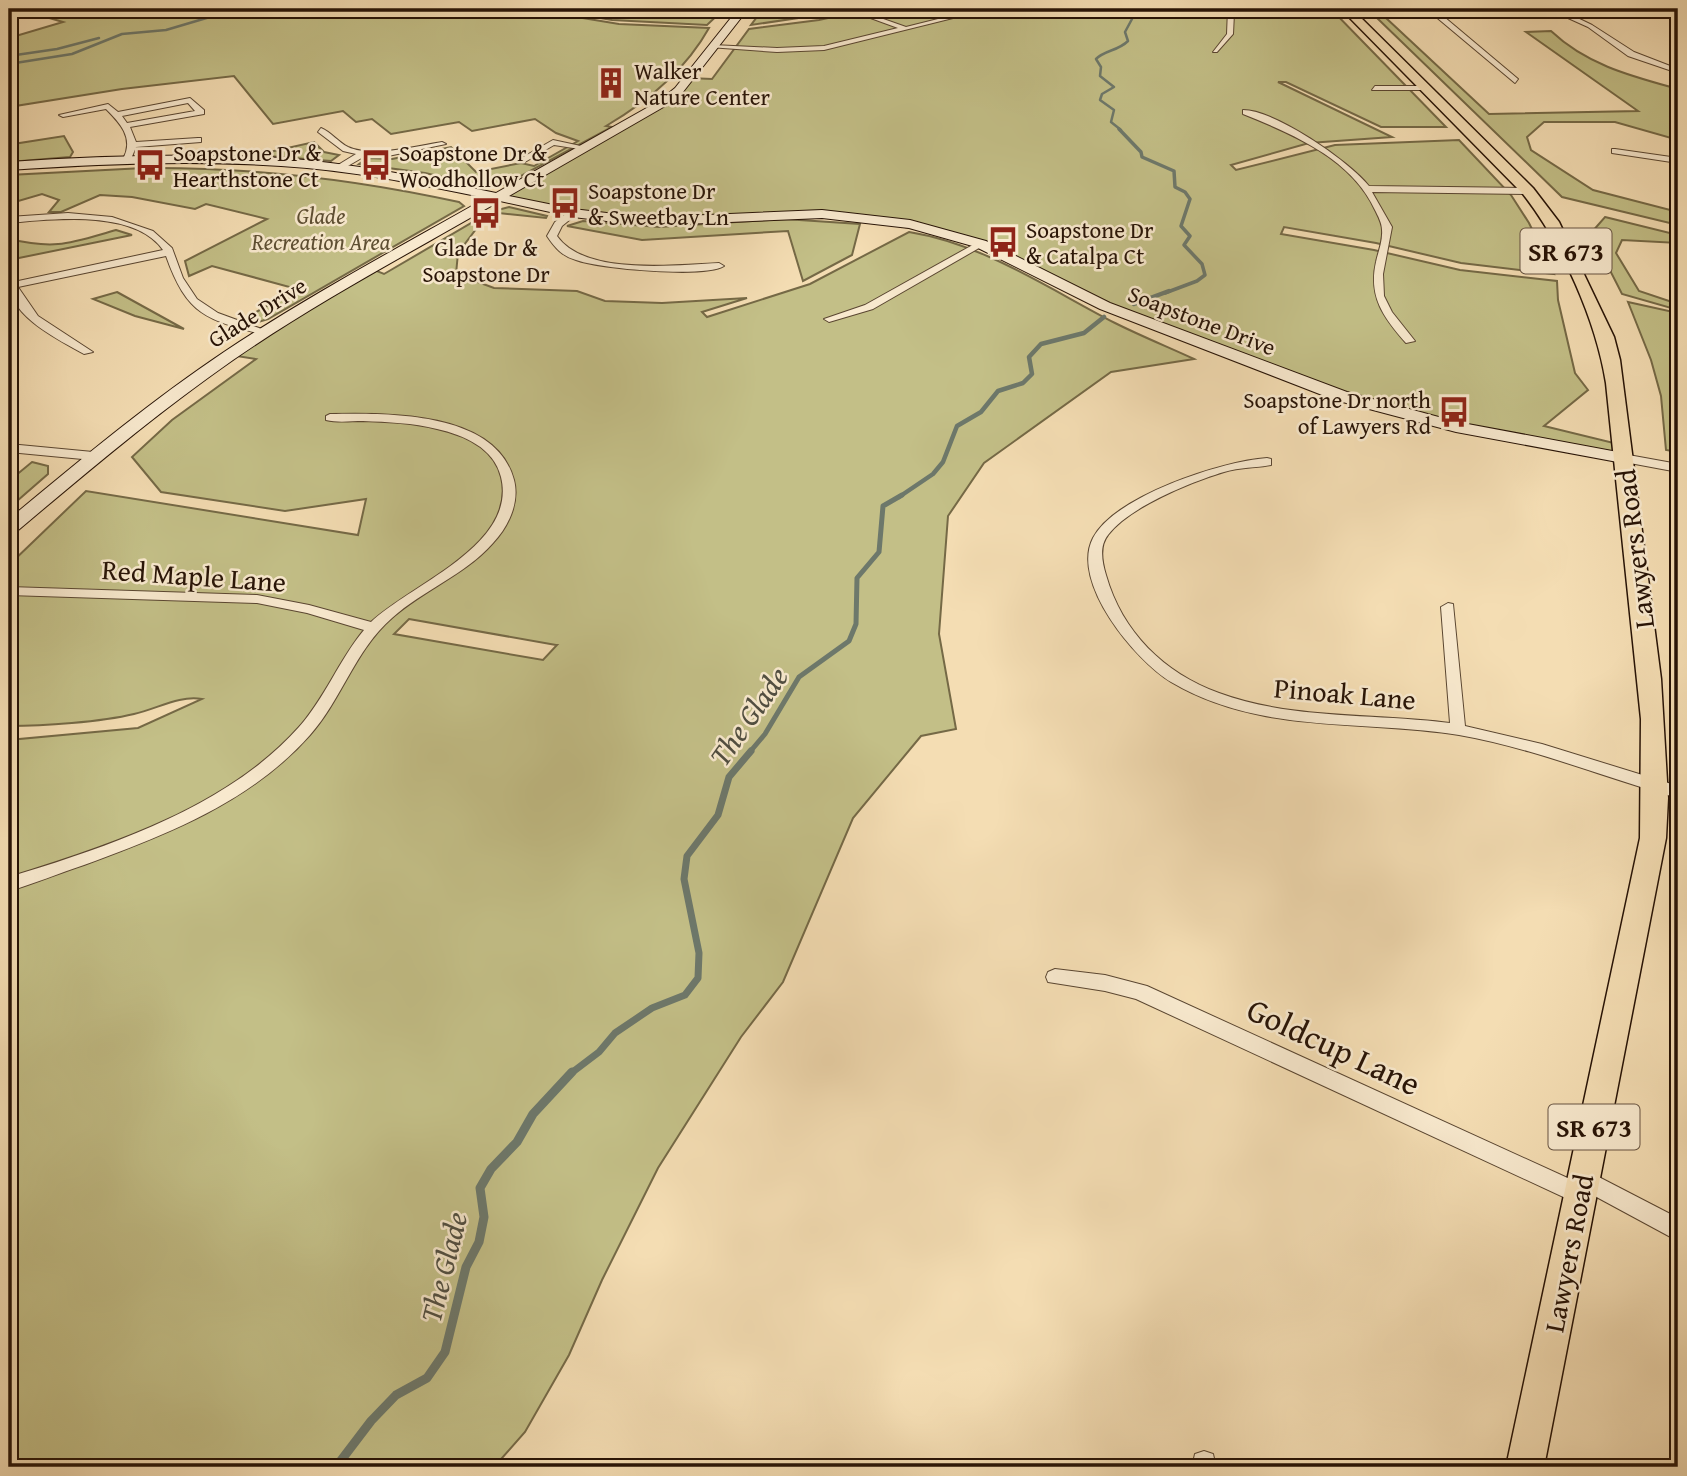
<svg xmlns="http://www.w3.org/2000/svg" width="1687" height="1476" viewBox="0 0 1687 1476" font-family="'Gentium Book Plus',serif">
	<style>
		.green { fill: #c3bf87; stroke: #756946; stroke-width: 2; fill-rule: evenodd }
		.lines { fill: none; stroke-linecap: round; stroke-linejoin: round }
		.stream-far5 { stroke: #6d786b; stroke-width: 2.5 }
		.stream-far4 { stroke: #6d786b; stroke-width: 3.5 }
		.stream-far3 { stroke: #6d786b; stroke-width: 4.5 }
		.stream-far2 { stroke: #6d786b; stroke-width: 5 }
		.stream-far1 { stroke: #6d786b; stroke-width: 7 }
		.stream { stroke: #6d786b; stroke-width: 9 }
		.street-casing { stroke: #5a4631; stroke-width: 2 }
		.secondary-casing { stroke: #271306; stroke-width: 2 }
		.primary-casing { stroke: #271306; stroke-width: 3 }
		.street { fill: #f8e9ce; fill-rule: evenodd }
		.secondary { fill: #f8e9ce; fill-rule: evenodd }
		.primary { fill: #f4ddb3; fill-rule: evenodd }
		.labels { text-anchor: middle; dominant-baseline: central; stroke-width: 5; stroke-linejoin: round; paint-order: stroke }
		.far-poi-label { font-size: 23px; fill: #271306; stroke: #f8e9ce; text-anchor: start }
		.far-park-label { font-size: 23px; font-style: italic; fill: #5e4f33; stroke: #f8e9ce }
		.far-street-label { font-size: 23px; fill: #271306; stroke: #f8e9ce }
		.shield { fill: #f8e9ce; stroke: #665342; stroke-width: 2 }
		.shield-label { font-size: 26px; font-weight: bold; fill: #271306 }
		.street-label { font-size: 28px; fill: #271306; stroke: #f8e9ce }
		.water-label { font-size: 30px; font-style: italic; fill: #504e41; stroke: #f8e9ce }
		.near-street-label { font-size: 33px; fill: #271306; stroke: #f8e9ce }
	</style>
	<rect width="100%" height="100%" fill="#f4ddb3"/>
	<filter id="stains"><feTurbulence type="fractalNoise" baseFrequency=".00286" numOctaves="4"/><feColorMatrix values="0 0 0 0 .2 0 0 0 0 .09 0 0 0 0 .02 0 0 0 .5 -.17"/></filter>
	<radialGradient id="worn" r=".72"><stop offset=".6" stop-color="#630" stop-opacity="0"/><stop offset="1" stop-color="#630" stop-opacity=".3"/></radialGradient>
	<g class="green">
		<path d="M56 9H528L619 24 709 28C685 71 647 102 606 126L612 127 506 184 487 187 425 173 359 164 368 158 392 159 451 147 476 172 521 163 534 166 578 141 556 133 535 119 472 131 459 122 391 134 372 119 356 122 343 111 273 124 234 76 122 89 9 107V38L63 22 46 17Z"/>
		<polygon points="545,9 724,9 707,25 612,20"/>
		<polygon points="763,9 1011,9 968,15 970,17 1028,9 1331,9 1446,127 1381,127 1286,82 1278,82 1392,137 1309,143 1231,165 1236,170 1335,145 1459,140 1511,195 1529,223 1554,274 1461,263 1376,243 1284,227 1281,234 1374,250 1460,270 1557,281 1558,300 1575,373 1588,390 1544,426 1622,445 1623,458 1400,414 1105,306 964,238 845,216 629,219 501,196 642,117 689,78 712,79 749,29 819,20 855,12 852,10 751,25"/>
		<path d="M1376 17 1386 18 1489 114 1638 111 1526 32 1551 31C1587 65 1631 76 1678 89V140L1615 122H1544L1527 137 1531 150 1593 190 1678 212V225L1562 197Z"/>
		<polygon points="9,114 13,144 64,136 73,152 70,157 9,162"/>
		<polygon points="314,142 324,152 339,155 331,161 256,155"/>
		<path d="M144 168C252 167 354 179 459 202L464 206 268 319 255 323 242 320 297 289 212 266 189 276 185 261 267 219 206 204 195 209 132 197 100 195 61 212H49L59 200 42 194 15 202 9 200V175Z"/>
		<path d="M509 207 547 216 546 218 489 212 458 253 456 274 494 288 577 291 605 301 662 303 747 298 702 312 707 317 810 284 909 232C984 244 1049 289 1115 323 1141 336 1168 347 1194 359L1111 372 984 463 948 516 939 634 956 729 921 736 853 818 783 982 741 1037 658 1168 602 1280 569 1355 525 1432 494 1467H9V740L138 728 202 699C179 695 157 709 134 714 101 722 43 726 9 726V565L86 491 358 535 366 499 285 511 161 492 132 457 172 420 256 359 230 355 372 269 384 274 490 212ZM409 619 556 645H557L543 660 394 634Z"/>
		<polygon points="1605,217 1678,235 1678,243 1622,240 1616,253 1639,291 1678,304 1678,310 1622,294 1591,233"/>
		<polygon points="784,219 860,224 852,255 803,281 788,231 642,240 567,226 583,221 659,227"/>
		<path d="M116 230 132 235 9 260V239C57 250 70 243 116 230Z"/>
		<polygon points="117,292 184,329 135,316 93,299"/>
		<polygon points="1628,302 1678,313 1678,452 1666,450 1661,396 1651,360"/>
		<polygon points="32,462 48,466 48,474 9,508 9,481"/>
	</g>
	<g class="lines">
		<g class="stream-far5">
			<polyline points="9,56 57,49 99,38"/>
			<polyline points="9,64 72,54 122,34 166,30 220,14 269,9"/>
			<path d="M1121 130 1111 122 1114 110 1100 100 1102 94 1114 87 1100 76 1101 67 1096 59C1105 50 1118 51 1128 41L1125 32 1132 19 1131 9"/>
		</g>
		<polyline class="stream-far4" points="1119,129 1141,152 1142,157 1174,171 1175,187 1185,192 1190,199 1181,226 1190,236 1184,245 1202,264 1205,275 1197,281 1165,293"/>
		<g class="stream-far3">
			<polyline points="1134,304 1169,291"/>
			<polyline points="899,497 933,474 943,462 957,426 981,412 998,391 1023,383 1032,374 1029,357 1041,344 1084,333 1104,317"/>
		</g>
		<polyline class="stream-far2" points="749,753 765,734 799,677 849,641 856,624 857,578 879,552 883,506 902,495"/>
		<polyline class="stream-far1" points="570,1074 599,1052 615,1033 652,1008 685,995 698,978 699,953 684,879 687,856 718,815 729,777 751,751"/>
		<polyline class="stream" points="336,1467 371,1421 396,1395 427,1378 445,1352 466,1267 479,1242 484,1217 480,1188 491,1169 517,1142 533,1114 572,1072"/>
		<defs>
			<g id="street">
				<polygon points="846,9 855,9 906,27 950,16 953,18 824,50 777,52 709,47 713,45 777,48 824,46 898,28"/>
				<polygon points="1228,9 1298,12 1515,12 1579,9 1565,12 1592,25 1634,52 1678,69 1678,73 1628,56 1588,27 1557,13 1515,16 1443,16 1518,79 1515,83 1435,16 1298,16 1234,13 1233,34 1217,52 1213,52 1227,34"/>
				<polygon points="1375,86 1425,86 1429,88 1425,90 1372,90"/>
				<path d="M190 98 204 110V114L130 127 136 142 198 138H201V142L136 147 131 159 127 162 123 159C135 138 119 122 106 109L63 117 59 115 108 104 118 112ZM188 103 195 111 127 123 122 116Z"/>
				<path d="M1243 110C1275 110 1349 161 1369 186L1528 188 1532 191 1528 194 1372 192 1392 227 1383 274 1384 296 1392 312 1415 341 1406 343C1384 318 1368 297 1376 262 1378 252 1383 241 1382 230 1382 223 1378 216 1375 210 1352 159 1293 134 1243 114Z"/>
				<path d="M321 128C331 132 338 142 348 147 372 158 417 146 442 142L446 144 388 156H365L341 170 338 169V165L356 154 343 151 318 132Z"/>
				<polygon points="553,140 590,148 586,150 554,145 525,162 518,160"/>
				<polygon points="1615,149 1678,158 1678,163 1612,153 1612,149"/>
				<path d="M570 211 578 213 562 226 557 236C585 276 675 265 719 263L724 266C705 278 600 269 576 260 562 256 555 248 547 236L555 222Z"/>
				<path d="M68 213 112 217 153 231 172 248 183 278 197 299 218 313 270 332 265 335C206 320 187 315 166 256L18 287 38 316 93 352 84 354C59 340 9 316 9 283L163 250C135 209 52 219 9 223V217Z"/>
				<polygon points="978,242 986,244 873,309 829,322 824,319 865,305"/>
				<path d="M330 414C388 413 496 411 514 480 520 503 508 527 493 543 465 575 423 590 392 618 355 650 342 699 310 735 251 802 166 835 84 865 59 873 34 884 9 891V877C108 847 228 807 299 727 325 698 339 660 364 630L307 613 257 603 9 595V587L257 595 309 605 371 622C411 584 518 545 501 477 494 448 464 435 437 429 413 423 388 422 363 421 351 421 338 423 326 420V416Z"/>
				<polygon points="9,444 93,452 99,456 93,460 9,452"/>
				<polygon points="1623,454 1678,464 1678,472 1619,461 1619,455"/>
				<path d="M1267 458 1271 459V465C1256 468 1240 467 1224 472 1191 482 1129 507 1108 535 1099 546 1102 562 1106 575 1122 632 1164 673 1219 693 1293 720 1373 713 1450 723L1441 607 1448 603 1453 604 1465 726 1542 744 1678 786V798C1605 778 1534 748 1459 735 1362 719 1260 735 1171 682 1135 660 1070 582 1093 538 1115 496 1222 461 1267 458Z"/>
				<polygon points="1055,969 1105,975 1147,986 1572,1180 1575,1173 1583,1170 1591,1173 1678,1218 1678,1241 1591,1194 1588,1201 1580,1204 1572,1201 1136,999 1105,991 1048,982 1046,977 1048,972"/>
				<polygon points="1204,1451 1213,1454 1216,1467 1192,1467 1195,1454"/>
			</g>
			<g id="secondary">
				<polygon points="9,9 20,9 9,14"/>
				<path d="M738 9H748L683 92 667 105 509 196 573 209 615 214 684 216 822 210 910 220 986 241 1110 303 1347 392 1457 422 1623 453 1632 458 1623 463 1456 432 1335 400 1100 309 976 247 909 228 822 218 684 224 615 222 573 217 500 201C410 253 318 301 233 360 157 413 87 472 16 532L9 534V519C79 461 148 403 224 352 308 296 398 248 486 198 418 184 350 170 281 166 190 160 99 164 9 170V162C99 156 190 153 280 158 353 163 425 178 496 193L659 101 675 88Z"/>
			</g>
			<path id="primary" d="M1341 9H1352L1533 188 1559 222 1614 337 1620 360 1661 679 1668 798 1666 838 1544 1467H1506L1640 838 1641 719 1606 383C1596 320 1562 244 1523 194Z"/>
		</defs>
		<use href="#street" class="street-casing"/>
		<use href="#secondary" class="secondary-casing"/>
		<use href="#primary" class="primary-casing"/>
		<use href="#street" class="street"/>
		<use href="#secondary" class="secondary"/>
		<use href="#primary" class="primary"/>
	</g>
	<defs>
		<symbol id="building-bare" viewBox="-9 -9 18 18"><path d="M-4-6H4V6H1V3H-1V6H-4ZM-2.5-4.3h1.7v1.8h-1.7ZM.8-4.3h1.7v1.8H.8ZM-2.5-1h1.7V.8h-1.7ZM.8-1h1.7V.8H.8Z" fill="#8f2418" stroke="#f8e9ce" stroke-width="2.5" paint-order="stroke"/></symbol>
		<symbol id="bus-bare" viewBox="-9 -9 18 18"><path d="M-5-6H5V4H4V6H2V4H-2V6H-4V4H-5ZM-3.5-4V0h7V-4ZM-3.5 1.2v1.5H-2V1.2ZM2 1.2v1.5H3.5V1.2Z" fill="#8f2418" stroke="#f8e9ce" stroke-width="2.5" paint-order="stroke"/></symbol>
	</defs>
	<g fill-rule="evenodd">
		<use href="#building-bare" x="589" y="61" width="44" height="44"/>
		<use href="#bus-bare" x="128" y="143" width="44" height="44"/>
		<use href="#bus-bare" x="354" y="143" width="44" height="44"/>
		<use href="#bus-bare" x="543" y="181" width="44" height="44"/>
		<use href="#bus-bare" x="464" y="191" width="44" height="44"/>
		<use href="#bus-bare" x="981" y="220" width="44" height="44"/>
		<use href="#bus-bare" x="1432" y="390" width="44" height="44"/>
	</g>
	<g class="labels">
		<g class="far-poi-label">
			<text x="634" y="70">Walker<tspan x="634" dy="26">Nature Center</tspan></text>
			<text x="173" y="152">Soapstone Dr &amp;<tspan x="173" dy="26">Hearthstone Ct</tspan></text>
			<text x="399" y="152">Soapstone Dr &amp;<tspan x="399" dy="26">Woodhollow Ct</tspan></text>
			<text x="588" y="190">Soapstone Dr<tspan x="588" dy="26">&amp; Sweetbay Ln</tspan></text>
			<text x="1026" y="229">Soapstone Dr<tspan x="1026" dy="26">&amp; Catalpa Ct</tspan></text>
			<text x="486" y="247" text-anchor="middle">Glade Dr &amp;<tspan x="486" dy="26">Soapstone Dr</tspan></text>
			<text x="1431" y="399" text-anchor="end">Soapstone Dr north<tspan x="1431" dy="26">of Lawyers Rd</tspan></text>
		</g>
		<g class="far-park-label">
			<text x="321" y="215">Glade<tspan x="321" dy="26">Recreation Area</tspan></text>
		</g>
		<g class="far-street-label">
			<text transform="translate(257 312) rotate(-32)">Glade Drive</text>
			<text transform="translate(1202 320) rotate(21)">Soapstone Drive</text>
		</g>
		<g class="shield">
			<rect x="1520.5" y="228.5" width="91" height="45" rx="5"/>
			<rect x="1548.5" y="1104.5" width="91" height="45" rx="5"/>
		</g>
		<g class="shield-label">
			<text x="1566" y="251">SR 673</text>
			<text x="1594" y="1127">SR 673</text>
		</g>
		<g class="street-label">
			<text transform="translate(1634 549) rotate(-97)">Lawyers Road</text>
			<text transform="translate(194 575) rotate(4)">Red Maple Lane</text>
			<text transform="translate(1345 693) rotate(5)">Pinoak Lane</text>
			<text transform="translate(1568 1253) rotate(-79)">Lawyers Road</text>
		</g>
		<g class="water-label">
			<text transform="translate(748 716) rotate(-55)">The Glade</text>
			<text transform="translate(443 1267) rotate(-76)">The Glade</text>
		</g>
		<g class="near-street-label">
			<text transform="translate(1334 1046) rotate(25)">Goldcup Lane</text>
		</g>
	</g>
	<rect width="1687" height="1476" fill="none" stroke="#f4ddb3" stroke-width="35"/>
	<rect x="10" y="10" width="1666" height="1455" fill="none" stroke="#271306" stroke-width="3.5"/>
	<rect x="18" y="18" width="1652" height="1441" fill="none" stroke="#271306" stroke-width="2"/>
	<rect width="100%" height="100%" filter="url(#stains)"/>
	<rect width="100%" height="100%" fill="url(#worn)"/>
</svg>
